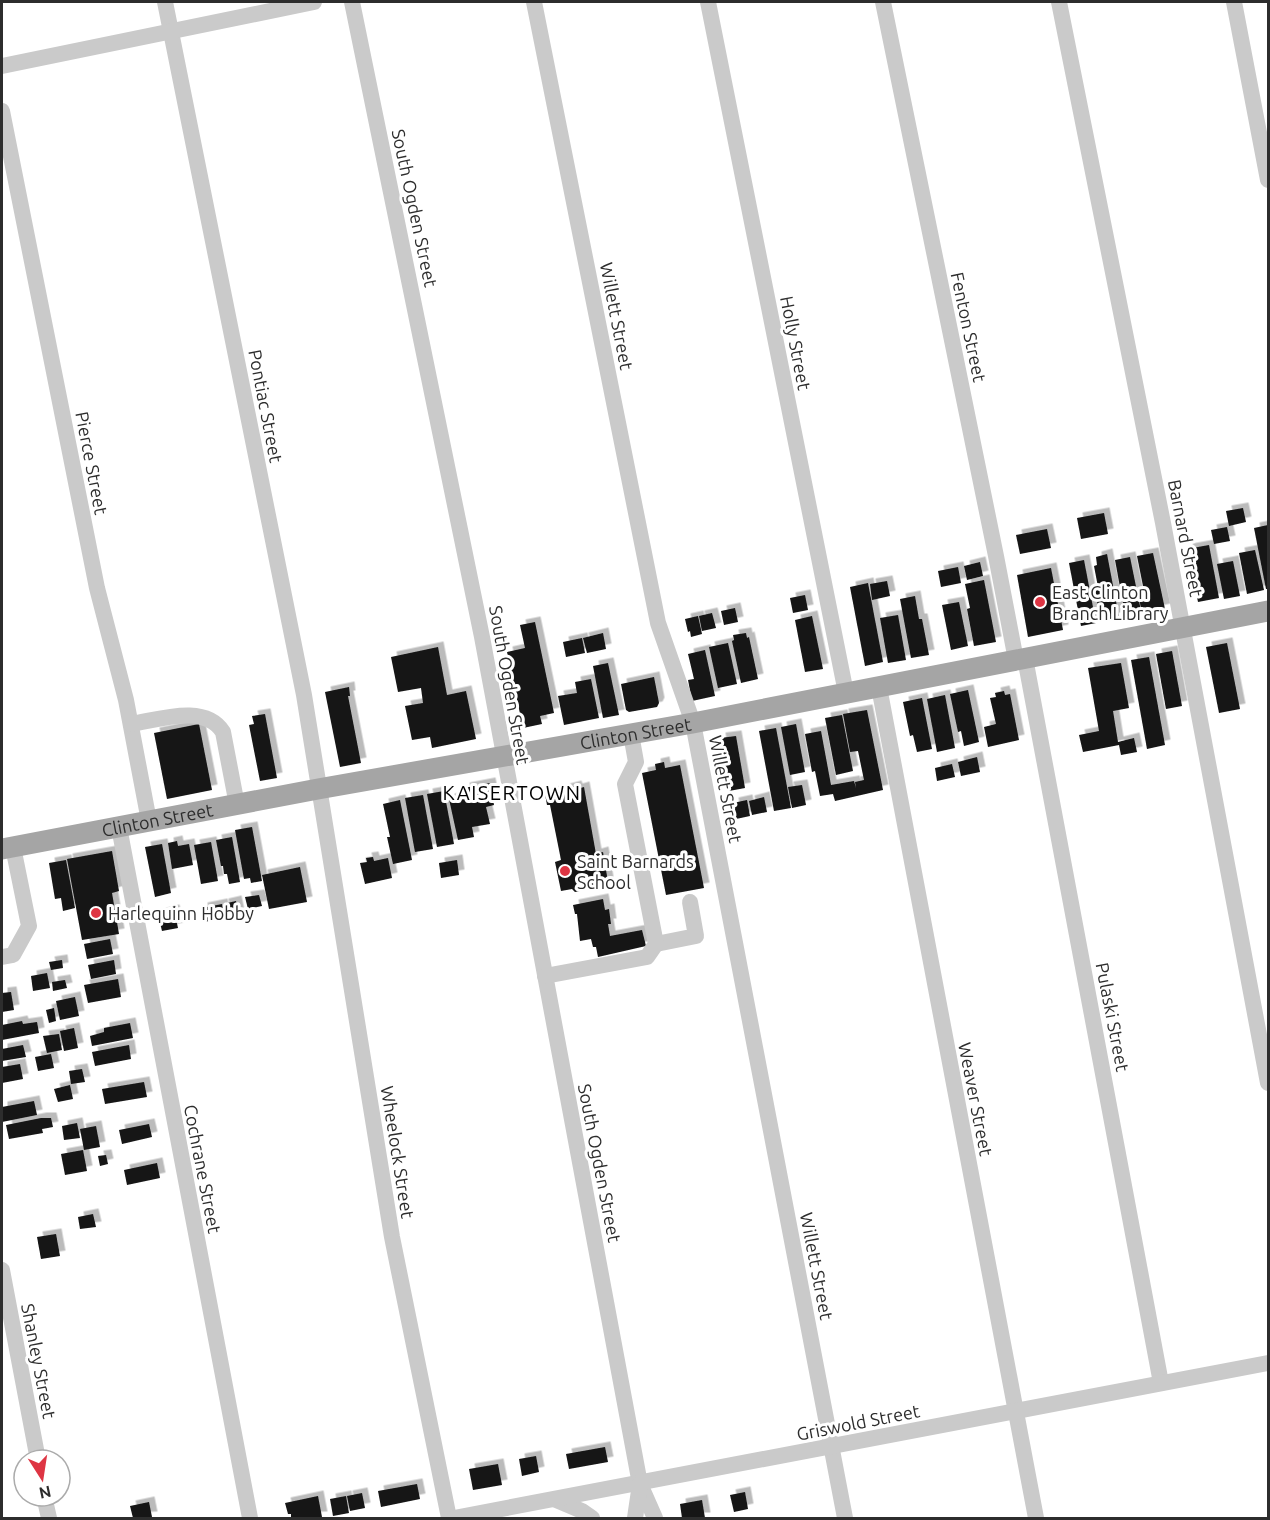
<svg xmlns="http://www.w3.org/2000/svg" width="1270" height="1520" viewBox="0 0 1270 1520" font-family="Ubuntu,sans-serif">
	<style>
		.building { fill: #141414; filter: url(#shadow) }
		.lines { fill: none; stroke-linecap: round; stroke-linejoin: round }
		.minor { stroke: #cacaca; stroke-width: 16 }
		.major { stroke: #a5a5a5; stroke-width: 21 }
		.poi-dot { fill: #de3543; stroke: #fff; stroke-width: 2 }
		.labels { text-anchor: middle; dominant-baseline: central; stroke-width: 6; stroke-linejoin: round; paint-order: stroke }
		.street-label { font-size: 18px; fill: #2d2d2d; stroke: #fff }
		.poi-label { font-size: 18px; fill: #2d2d2d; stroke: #fff; text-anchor: start }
		.neighbourhood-label { font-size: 20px; letter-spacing: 1.5px; fill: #000; stroke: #fff }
	</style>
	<defs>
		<filter id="shadow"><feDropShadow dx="5.5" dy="-5.5" stdDeviation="0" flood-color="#0004"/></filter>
	</defs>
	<rect width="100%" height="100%" fill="#fff"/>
	<g class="building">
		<polygon points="1243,508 1246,522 1229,526 1226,511"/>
		<polygon points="1104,513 1108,534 1081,539 1077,518"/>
		<polygon points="1268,525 1268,589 1266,589 1254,528"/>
		<polygon points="1227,527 1230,541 1214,544 1211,530"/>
		<polygon points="1047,529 1051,548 1020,554 1016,535"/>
		<polygon points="1209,545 1219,598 1198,602 1187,549"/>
		<polygon points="1255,550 1264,590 1247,594 1239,553"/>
		<polygon points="1153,553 1165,609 1142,614 1138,592 1144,591 1137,556"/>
		<polygon points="1107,554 1119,617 1101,621 1094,587 1098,587 1094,566 1097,565 1096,557"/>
		<polygon points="1130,557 1141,611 1125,614 1115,560"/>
		<polygon points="1084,560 1096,623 1081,626 1069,563"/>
		<polygon points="1233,561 1240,596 1224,599 1217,564"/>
		<polygon points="980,562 983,576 967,580 964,566"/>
		<polygon points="958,567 961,583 941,587 938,571"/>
		<polygon points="1051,568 1063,630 1028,637 1017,575"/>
		<polygon points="984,580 996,642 974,646 967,609 970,608 965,584"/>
		<polygon points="887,581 890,596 872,600 870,584"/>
		<polygon points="868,583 883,662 865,666 850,587"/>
		<polygon points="805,595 808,610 793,613 790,598"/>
		<polygon points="915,596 919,619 922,619 929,655 911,658 900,599"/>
		<polygon points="959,602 968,646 951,650 942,605"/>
		<polygon points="735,608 738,622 724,625 721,611"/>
		<polygon points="712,613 716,628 702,631 699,616"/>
		<polygon points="898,615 906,660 888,663 880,618"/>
		<polygon points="698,616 702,634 691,637 690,631 688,632 685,619"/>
		<polygon points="812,616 823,669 805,672 795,620"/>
		<polygon points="535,622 554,713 540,716 542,724 523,728 507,652 525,648 520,625"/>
		<polygon points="603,633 606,649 587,653 583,638"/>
		<polygon points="746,633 747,638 749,637 758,679 741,683 732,641 734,640 733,635"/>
		<polygon points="582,638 585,653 566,657 563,642"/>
		<polygon points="728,643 737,684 718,688 709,647"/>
		<polygon points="1227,643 1240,709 1219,713 1206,647"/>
		<polygon points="438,647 447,695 466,691 476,739 432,748 430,737 412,740 405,706 423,703 421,688 398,692 391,657"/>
		<polygon points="705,650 715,696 692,701 688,680 694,679 688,654"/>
		<polygon points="1172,651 1182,706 1166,709 1156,654"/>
		<polygon points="1149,657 1165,745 1147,749 1131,660"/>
		<polygon points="608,663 619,715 603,718 593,666"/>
		<polygon points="1121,663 1129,708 1113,711 1118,742 1134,738 1137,752 1121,755 1119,745 1083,752 1079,735 1099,731 1088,668"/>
		<polygon points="654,677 659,703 657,707 629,712 626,710 621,684"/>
		<polygon points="591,679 599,718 564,725 558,696 577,693 575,682"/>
		<polygon points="349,687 350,696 348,696 361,763 340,767 325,692"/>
		<polygon points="968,690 979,742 964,746 961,731 958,732 950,694"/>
		<polygon points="1004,691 1005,695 1010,694 1019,740 988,747 984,727 996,724 990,698 996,697 995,693"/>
		<polygon points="945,695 955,748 937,752 927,699"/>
		<polygon points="922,698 932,749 917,752 913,735 910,736 903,702"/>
		<polygon points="867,710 883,790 835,801 833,794 820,796 815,771 812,772 805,734 821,731 831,785 854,781 856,788 855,782 864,780 858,751 850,752 843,714"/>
		<polygon points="265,714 277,778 260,781 249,725 254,724 252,716"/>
		<polygon points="842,715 853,771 836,775 825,718"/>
		<polygon points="199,724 212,790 167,799 154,733"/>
		<polygon points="796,724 805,772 790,775 781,727"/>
		<polygon points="776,728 791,808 774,811 759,731"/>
		<polygon points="736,736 745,788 729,791 720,738"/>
		<polygon points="977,757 980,772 961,776 958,762"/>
		<polygon points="664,762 665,768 680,765 704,888 666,895 642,773 656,770 655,764"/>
		<polygon points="952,764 955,777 937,781 935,768"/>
		<polygon points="490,783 494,805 486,807 490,824 472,827 474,837 458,840 449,799 466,796 464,788"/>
		<polygon points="802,785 806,805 792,808 788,787"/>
		<polygon points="576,786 577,789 584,787 596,854 603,852 608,882 595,885 594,888 575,892 572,889 561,891 555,862 561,860 550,805 547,805 545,794"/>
		<polygon points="444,791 454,844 437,847 427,794"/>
		<polygon points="423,795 433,849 415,852 405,798"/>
		<polygon points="764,797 767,812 752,815 749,801"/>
		<polygon points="400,800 412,860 393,864 387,837 390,837 383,804"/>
		<polygon points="747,800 750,816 736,819 733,803"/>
		<polygon points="252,827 262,881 251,883 250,878 244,879 235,830"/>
		<polygon points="232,837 240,882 229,884 227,874 224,874 223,866 221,866 216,840"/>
		<polygon points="177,841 178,846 189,844 193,865 172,869 168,843"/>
		<polygon points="211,842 218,881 201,884 194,845"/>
		<polygon points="162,844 171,893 155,897 145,847"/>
		<polygon points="112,851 119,891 112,893 119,934 82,940 67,859"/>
		<polygon points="373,857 374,861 388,858 392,878 365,884 360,863 367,862 366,858"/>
		<polygon points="66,860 75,908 63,911 61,898 55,899 49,863"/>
		<polygon points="457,860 459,875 441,878 439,863"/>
		<polygon points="300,867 307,902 269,909 262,875"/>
		<polygon points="259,895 262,906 248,909 245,897"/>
		<polygon points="603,899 605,910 609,909 611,924 608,924 610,936 642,930 646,946 598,957 596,947 593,947 591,939 580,941 577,914 575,914 573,905"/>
		<polygon points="236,901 239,915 226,918 223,904"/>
		<polygon points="222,904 225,918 204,922 202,908"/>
		<polygon points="174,910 178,928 162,931 158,914"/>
		<polygon points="110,939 113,954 87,959 84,944"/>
		<polygon points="62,960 63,968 51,970 49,962"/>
		<polygon points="114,960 116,974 91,979 88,965"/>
		<polygon points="47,973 50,988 33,991 31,976"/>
		<polygon points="118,979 121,997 88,1003 84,985"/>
		<polygon points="65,980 67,988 53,991 52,982"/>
		<polygon points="11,992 14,1010 2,1012 2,993"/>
		<polygon points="75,997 79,1016 60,1020 56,1001"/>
		<polygon points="54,1008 56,1021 49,1023 46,1010"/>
		<polygon points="22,1021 23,1024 37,1022 39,1033 2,1040 2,1025"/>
		<polygon points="130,1023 133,1038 92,1046 90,1036 104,1032 104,1028"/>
		<polygon points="74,1028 78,1048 64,1051 60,1031"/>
		<polygon points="59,1034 62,1050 47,1053 43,1036"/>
		<polygon points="23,1045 26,1057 2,1061 2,1049"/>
		<polygon points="129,1045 131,1059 95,1066 92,1052"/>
		<polygon points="51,1054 54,1068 38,1071 35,1057"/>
		<polygon points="20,1064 23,1079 2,1083 2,1067"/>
		<polygon points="82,1069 85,1082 71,1084 69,1071"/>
		<polygon points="144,1082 147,1097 105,1104 102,1089"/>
		<polygon points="70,1085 73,1099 58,1102 54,1089"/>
		<polygon points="34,1101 37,1115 2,1122 2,1107"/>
		<polygon points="41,1118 51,1118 53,1127 42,1129 43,1133 9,1139 6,1125"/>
		<polygon points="77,1123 80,1138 64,1140 62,1126"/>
		<polygon points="149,1124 152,1137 122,1144 119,1130"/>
		<polygon points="96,1126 100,1147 84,1150 80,1129"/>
		<polygon points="83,1150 87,1171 65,1175 61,1154"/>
		<polygon points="106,1155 108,1164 100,1166 98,1156"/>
		<polygon points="157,1163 160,1178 127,1185 124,1170"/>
		<polygon points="93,1214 96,1227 80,1229 78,1217"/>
		<polygon points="56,1234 60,1256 41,1259 37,1237"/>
		<polygon points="605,1447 608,1462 569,1469 566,1454"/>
		<polygon points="536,1456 539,1472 522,1476 519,1459"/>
		<polygon points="498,1464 502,1485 473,1490 469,1469"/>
		<polygon points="417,1484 420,1499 381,1507 378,1491"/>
		<polygon points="745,1492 748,1509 734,1512 730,1495"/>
		<polygon points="362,1493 365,1508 350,1511 347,1496"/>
		<polygon points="318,1496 322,1517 291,1518 291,1514 288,1514 285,1503"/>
		<polygon points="346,1496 349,1513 333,1516 330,1499"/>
		<polygon points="702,1500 705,1518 682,1518 680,1504"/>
		<polygon points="149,1502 152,1517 133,1518 130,1506"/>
	</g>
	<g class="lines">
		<g class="minor">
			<polyline points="165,2 304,695 392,1237 449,1518"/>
			<polyline points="352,2 482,637 640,1484 655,1518"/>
			<polyline points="534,2 658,623 693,723 845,1518"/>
			<polyline points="708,2 846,693"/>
			<polyline points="883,2 996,556 1016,660"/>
			<polyline points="1059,2 1163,523 1268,1083"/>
			<polyline points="1234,2 1268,180"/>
			<polyline points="2,66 314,2"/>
			<polyline points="2,111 97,588 126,700 149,821"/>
			<polyline points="1025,658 1161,1383"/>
			<polyline points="879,687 1036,1518"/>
			<path d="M131 724C158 720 205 703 223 732L237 805"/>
			<polyline points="119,827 250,1518"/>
			<polyline points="656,944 696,936 690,902"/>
			<polyline points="2,957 13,955 29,926 13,847"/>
			<polyline points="545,976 647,957 656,944 625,784 636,762 631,734"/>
			<polyline points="2,1270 38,1460"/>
			<polyline points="44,1496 49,1518"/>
			<polyline points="556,1500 582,1511 592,1518"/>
			<polyline points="454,1518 1268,1363"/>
			<polyline points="635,1518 640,1484"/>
		</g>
		<path class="major" id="s1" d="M2 849 318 789 693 723 1268 611"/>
	</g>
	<g class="poi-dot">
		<circle cx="1040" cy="602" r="6"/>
		<circle cx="565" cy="871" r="6"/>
		<circle cx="96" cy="913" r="6"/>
	</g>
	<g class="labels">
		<g class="street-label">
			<text transform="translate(415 208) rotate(78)">South Ogden Street</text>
			<text transform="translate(617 316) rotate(79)">Willett Street</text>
			<text transform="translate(969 327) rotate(78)">Fenton Street</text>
			<text transform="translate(796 343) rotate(79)">Holly Street</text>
			<text transform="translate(266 406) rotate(79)">Pontiac Street</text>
			<text transform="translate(92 463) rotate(79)">Pierce Street</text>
			<text transform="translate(1186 538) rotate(79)">Barnard Street</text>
			<text transform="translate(510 685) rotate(80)">South Ogden Street</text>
			<text stroke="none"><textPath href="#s1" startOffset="644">Clinton Street</textPath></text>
			<text transform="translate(726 789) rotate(79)">Willett Street</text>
			<text stroke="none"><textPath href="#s1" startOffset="158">Clinton Street</textPath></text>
			<text transform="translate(1113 1017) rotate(79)">Pulaski Street</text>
			<text transform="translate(976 1099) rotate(79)">Weaver Street</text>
			<text transform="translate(398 1152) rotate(81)">Wheelock Street</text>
			<text transform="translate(600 1163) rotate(79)">South Ogden Street</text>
			<text transform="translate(203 1169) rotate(79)">Cochrane Street</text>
			<text transform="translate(817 1266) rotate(79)">Willett Street</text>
			<text transform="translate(39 1361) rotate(79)">Shanley Street</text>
			<text transform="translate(858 1422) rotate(-11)">Griswold Street</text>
		</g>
		<g class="poi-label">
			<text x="1052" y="592">East Clinton<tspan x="1052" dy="21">Branch Library</tspan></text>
			<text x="577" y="861">Saint Barnards<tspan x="577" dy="21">School</tspan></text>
			<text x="108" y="913">Harlequinn Hobby</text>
		</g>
		<g class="neighbourhood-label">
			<text x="512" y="792">KAISERTOWN</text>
		</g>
	</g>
	<rect width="1270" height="1520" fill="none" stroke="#2d2d2d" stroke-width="6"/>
	<g transform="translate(42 1478) rotate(168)"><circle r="28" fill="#ffffff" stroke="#ababab" stroke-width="1.5"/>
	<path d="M0-4.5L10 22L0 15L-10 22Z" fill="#de3543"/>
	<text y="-9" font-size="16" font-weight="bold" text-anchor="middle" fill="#2d2d2d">N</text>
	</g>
</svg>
